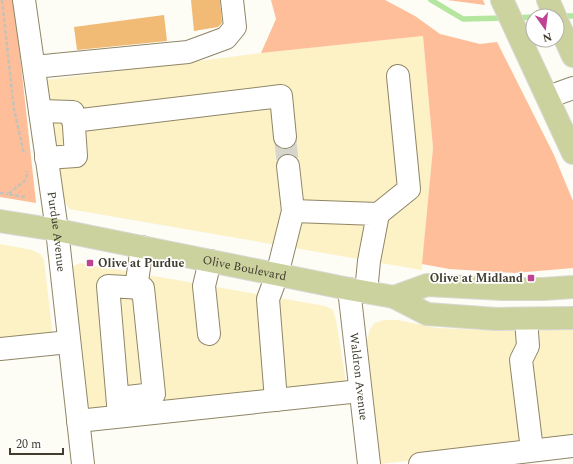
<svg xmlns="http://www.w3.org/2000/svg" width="573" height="464" viewBox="0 0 573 464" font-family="Spectral,serif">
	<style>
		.built { fill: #fdf1c6 }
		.green { fill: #febe9a }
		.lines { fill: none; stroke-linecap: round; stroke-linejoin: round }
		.stream { stroke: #b4e6a0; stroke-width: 5.5 }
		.building { fill: #f1ba75 }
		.minor-tunnel { stroke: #d7d6cd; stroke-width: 22; stroke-dasharray: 22 11; stroke-linecap: butt }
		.minor-casing { stroke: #8f8667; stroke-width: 24 }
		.major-casing { stroke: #d9d8d5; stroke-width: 24 }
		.path { stroke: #c4c2b9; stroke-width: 2.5; stroke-dasharray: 4 2; stroke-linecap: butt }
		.minor { stroke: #fff; stroke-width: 22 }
		.major { stroke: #cbd29d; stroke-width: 22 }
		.poi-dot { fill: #c04391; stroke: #fff; stroke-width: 1.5 }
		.labels { text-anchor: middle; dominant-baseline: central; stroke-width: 3.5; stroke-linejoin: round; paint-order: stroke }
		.street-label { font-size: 12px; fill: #403c2e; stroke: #fff }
		.poi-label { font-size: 12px; font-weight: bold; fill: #403c2e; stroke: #fff; text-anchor: start }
	</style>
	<rect width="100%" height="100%" fill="#fdfcf5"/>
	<g class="built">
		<polygon points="423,36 433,148 422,270 69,209 63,198 45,80 261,53"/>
		<polygon points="0,244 32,250 40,254 44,260 53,338 0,344"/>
		<polygon points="80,263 325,306 333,310 336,320 347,388 86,413 70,268"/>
		<polygon points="384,320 397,320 437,328 488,330 531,331 573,328 573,441 380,464 367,341 370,329 375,323"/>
	</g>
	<g class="green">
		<polygon points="0,0 14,0 36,203 0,197"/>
		<polygon points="271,0 385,0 415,16 440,34 480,44 497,42 554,155 573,201 573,268 515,273 449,269 422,264 433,148 423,36 261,53 276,19"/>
		<polygon points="447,0 483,0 485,5"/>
	</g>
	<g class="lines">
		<g class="stream">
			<polyline points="431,0 463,19 505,18"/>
			<polyline points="559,16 573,16"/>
			<polyline points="515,18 533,17"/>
		</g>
	</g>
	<g class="building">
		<polygon points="191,0 220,0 222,23 218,27 194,31"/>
		<polygon points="164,15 167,41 77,50 74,27"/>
	</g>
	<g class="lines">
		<polyline class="minor-tunnel" points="285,137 288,166"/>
		<defs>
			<g id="minor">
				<path id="s1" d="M24 0 57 230 83 464"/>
				<polyline points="34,67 188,52 226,38 235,27 232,0"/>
				<polyline points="548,97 573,88"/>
				<polyline points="40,111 73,112 76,156 46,158"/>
				<polyline points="73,121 281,96 285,137"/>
				<polyline points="293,211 378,214 369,261 366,292"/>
				<polyline points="378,214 409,189 398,76"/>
				<polyline points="136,288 142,247"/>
				<path id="s2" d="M349 289 369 464"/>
				<polyline points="526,319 528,346 521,360 532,450"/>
				<polyline points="209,334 204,286 210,261"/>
				<polyline points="0,349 69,342"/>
				<polyline points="119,398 154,394 143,288 108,286 119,416"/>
				<polyline points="276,400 268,299 277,275 293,211 288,166"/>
				<polyline points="78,421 360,391"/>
				<polyline points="420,464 573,446"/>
			</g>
			<g id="major">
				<polyline points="502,0 573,153"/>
				<polyline points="548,0 555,16"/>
				<polyline points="557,21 573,56"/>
				<path id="s3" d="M0 221 57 230 349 289 394 297 427 314 496 319 573 318"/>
				<polyline points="394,297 427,285 503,289 544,289 573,287"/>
			</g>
		</defs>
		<use href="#minor" class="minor-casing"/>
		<use href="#major" class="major-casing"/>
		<g class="path">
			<polyline points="2,0 14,109 24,154"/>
			<polyline points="0,193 8,194"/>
			<polyline points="25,197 8,194 26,180 27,171"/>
		</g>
		<use href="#minor" class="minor"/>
		<use href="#major" class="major"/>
	</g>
	<g class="poi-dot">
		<rect x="86" y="259" width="8" height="8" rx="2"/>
		<rect x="527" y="274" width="8" height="8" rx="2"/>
	</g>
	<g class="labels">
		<g class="street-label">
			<text stroke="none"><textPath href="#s1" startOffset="234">Purdue Avenue</textPath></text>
			<text stroke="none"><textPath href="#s3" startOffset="249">Olive Boulevard</textPath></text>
			<text stroke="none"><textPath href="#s2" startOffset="88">Waldron Avenue</textPath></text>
		</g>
		<g class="poi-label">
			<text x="98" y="263">Olive at Purdue</text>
			<text x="523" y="278" text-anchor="end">Olive at Midland</text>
		</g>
	</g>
	<g transform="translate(545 28) rotate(166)"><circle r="19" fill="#ffffff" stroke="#b3b1ab"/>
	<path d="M0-3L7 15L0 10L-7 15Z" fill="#c04391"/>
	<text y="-6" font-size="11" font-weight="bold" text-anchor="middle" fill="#403c2e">N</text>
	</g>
	<path d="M10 448v6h53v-6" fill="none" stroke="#403c2e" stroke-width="2"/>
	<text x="16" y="448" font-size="12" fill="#403c2e" stroke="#ffffff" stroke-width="3" paint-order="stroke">20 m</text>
</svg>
